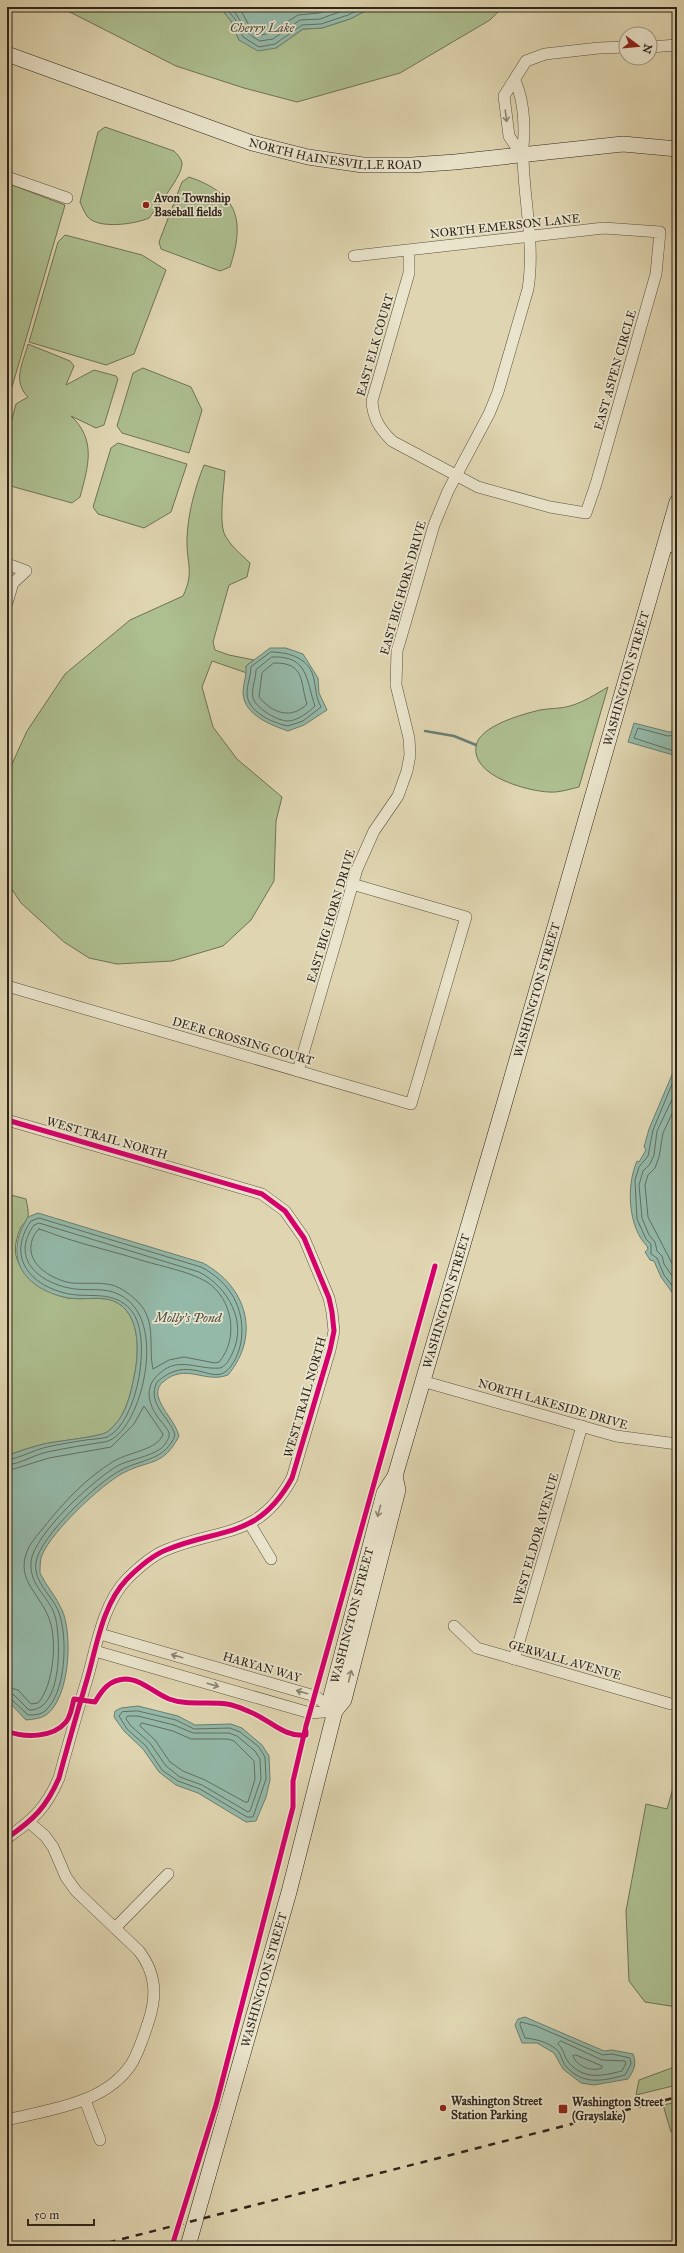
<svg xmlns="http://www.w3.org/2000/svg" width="684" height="2253" viewBox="0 0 684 2253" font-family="'IM FELL Great Primer',serif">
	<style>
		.green { fill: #adbe8f; stroke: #6e7256 }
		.water { fill: #94b9a9; stroke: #6b7e71 }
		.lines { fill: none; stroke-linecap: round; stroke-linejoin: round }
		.shore { stroke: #616f62; stroke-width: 1 }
		.stream { stroke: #6b7e71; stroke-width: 2.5 }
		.minor-casing { stroke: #5a5141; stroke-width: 12 }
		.secondary-casing { stroke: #2e251c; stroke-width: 16 }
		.minor { stroke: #eae4cc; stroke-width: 11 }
		.secondary { stroke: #eae4cc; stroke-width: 15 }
		.rail { stroke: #2e251c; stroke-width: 2.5; stroke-dasharray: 7 7; stroke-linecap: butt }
		.cycleway-casing { stroke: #eae4cc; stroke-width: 8 }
		.cycleway { stroke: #d6006c; stroke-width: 5 }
		.oneway { stroke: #8c8474 }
		.poi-dot { fill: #8f2418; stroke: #eae4cc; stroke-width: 1.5 }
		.labels { text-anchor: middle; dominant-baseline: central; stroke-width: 3.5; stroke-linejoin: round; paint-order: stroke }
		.street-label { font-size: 12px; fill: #2e251c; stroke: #eae4cc }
		.poi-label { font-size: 12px; font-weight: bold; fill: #2e251c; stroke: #eae4cc; text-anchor: start }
		.water-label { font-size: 13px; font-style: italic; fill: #484a3f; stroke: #eae4cc }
	</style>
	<rect width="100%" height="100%" fill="#dfd5b0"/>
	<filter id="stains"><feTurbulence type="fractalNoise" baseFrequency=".005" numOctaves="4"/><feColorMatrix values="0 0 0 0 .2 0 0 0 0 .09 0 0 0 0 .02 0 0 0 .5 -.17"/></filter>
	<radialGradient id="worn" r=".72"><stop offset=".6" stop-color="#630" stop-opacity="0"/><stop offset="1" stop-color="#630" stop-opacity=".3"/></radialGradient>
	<g class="green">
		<polygon points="60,7 220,7 231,21 239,40 276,48 303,29 322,28 350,19 371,8 503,7 490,20 400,73 297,102 244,88 176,66"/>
		<path d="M105 127 174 151C177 154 182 159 182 164 182 176 157 207 149 218 136 224 97 230 87 216 84 212 82 206 80 202L98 132Z"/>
		<path d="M189 177C239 194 245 221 230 267L220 271 161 249 159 242 182 182Z"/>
		<polygon points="7,183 65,205 7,404"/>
		<polygon points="65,235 142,255 166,270 134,354 106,365 29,342 58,242"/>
		<path d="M28 344 70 361 74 366 66 385 94 370 116 376 118 379 104 425 96 428 71 416C97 440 88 467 80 497L72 503 7 485V438L16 404 28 397C12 381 23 363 28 344Z"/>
		<polygon points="143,368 191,387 202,410 189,453 122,433 117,426 133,373"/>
		<polygon points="118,443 187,464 171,512 144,528 98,514 93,507 111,448"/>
		<path d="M204 465 225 471C224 486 219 519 224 533 229 545 241 554 250 563L247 577 229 585 213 642 215 650 229 655 254 660 246 666 247 673 212 661 202 687 213 727 237 759 282 797 276 821 274 881 251 920 223 946 172 961 117 964 89 958 64 942 21 903 7 882V775L27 731 65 674 130 620 183 596C195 571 186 563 187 538 188 513 195 488 204 465Z"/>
		<path d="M608 687 579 787C570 789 558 793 549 792 527 791 471 776 476 746 479 726 523 714 540 710 550 708 561 709 570 706 584 702 596 694 608 687Z"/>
		<path d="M7 1194 26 1199C27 1204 29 1212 28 1217 27 1221 23 1224 21 1227 17 1236 13 1249 17 1259 24 1279 48 1294 68 1298 81 1300 95 1297 108 1299 141 1307 140 1351 134 1377 130 1397 125 1419 107 1432 100 1437 56 1441 44 1444 31 1447 19 1451 7 1456Z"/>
		<polygon points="677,1774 677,2007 645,2002 629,1981 626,1911 646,1804 667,1809"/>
		<polygon points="677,2066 677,2085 636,2095 639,2080"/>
		<polygon points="677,2102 677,2130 671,2132 663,2105"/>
	</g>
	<g class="water">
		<polygon points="220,7 382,7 371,8 350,19 322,28 303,29 276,48 258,51 239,40 231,21"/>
		<path d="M270 648H286L303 654 318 678 319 693 327 710 304 725 288 731C271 725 244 715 243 693 243 684 247 675 246 666Z"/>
		<polygon points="634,723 669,732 677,731 677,756 628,742"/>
		<path d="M677 1063V1299L661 1277 654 1261 650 1260 645 1252 648 1249 647 1246C628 1227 626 1186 637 1161L639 1162 646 1150 644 1147 649 1129Z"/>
		<path d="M38 1213 203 1263C247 1287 261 1335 228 1375 204 1384 186 1362 163 1382 159 1385 157 1390 158 1396 162 1411 175 1421 179 1436 163 1467 150 1459 123 1473 101 1485 52 1531 42 1555 40 1560 40 1566 40 1573 46 1586 56 1596 62 1610 73 1634 70 1698 46 1715 40 1719 33 1719 26 1720L7 1700V1456C19 1451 32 1447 44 1444 56 1441 100 1437 107 1432 125 1419 130 1397 134 1377 140 1351 141 1306 107 1299 95 1297 81 1300 68 1298 24 1289 2 1258 28 1217Z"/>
		<polygon points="138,1706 178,1716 195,1725 231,1724 242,1728 262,1745 269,1756 270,1780 266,1797 256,1821 246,1822 198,1793 176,1785 159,1772 143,1749 124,1731 114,1717 115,1711 121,1708"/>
		<path d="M525 2017 604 2051 612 2050 633 2054C637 2064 634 2070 628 2079L594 2085 581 2083 563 2069 554 2053 537 2043H522L515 2025 518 2019Z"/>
	</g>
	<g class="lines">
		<g class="shore">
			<polyline points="225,7 235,19 243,37 259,47 275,44 302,25 321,24 348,15 364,7"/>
			<path d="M231 7C243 22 242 32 260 41L273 39 300 20 320 19 353 7"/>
			<polyline points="239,7 251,29 261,35 270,33 298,15 319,13 338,7"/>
			<path d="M271 652C290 652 311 659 314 680 317 693 315 695 321 707L303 721 288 726C273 723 247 712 247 693 247 684 251 676 251 667Z"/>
			<path d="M272 657C309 655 306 681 315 706 309 712 297 721 288 721 277 721 256 708 253 698 251 689 256 679 256 670Z"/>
			<path d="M274 663C306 662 300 684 307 704 291 720 272 713 259 697L262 673Z"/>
			<polyline points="677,735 668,736 638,728 634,738 677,752"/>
			<polyline points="677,1072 653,1130 648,1156 639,1167 635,1180 637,1219 646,1239 651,1244 651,1254 657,1258 664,1275 677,1292"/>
			<polyline points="677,1089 657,1131 654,1155 650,1164 643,1171 639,1185 642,1218 649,1235 655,1242 657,1251 662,1256 664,1264 677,1283"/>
			<polyline points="677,1103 663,1133 659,1157 655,1168 648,1175 645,1185 648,1217 677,1273"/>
			<path d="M39 1229C49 1232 58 1236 68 1239 93 1247 119 1253 144 1261 164 1267 188 1271 207 1282 233 1299 239 1339 219 1362L215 1363 184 1357 169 1360 153 1369C148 1347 157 1321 138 1302 131 1295 122 1288 112 1285 100 1282 85 1284 72 1283 57 1281 33 1269 31 1251 30 1244 33 1234 39 1229Z"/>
			<path d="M7 1460C20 1458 34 1450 47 1447 60 1444 73 1442 86 1440 92 1439 101 1439 107 1437 138 1423 153 1335 131 1310 113 1290 92 1298 69 1294 30 1286 6 1257 31 1221L39 1218 201 1267C230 1282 246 1309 241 1342 239 1352 234 1366 225 1372 210 1383 188 1354 157 1382 146 1404 170 1417 175 1435 166 1460 142 1459 121 1470 98 1482 40 1536 36 1562 33 1583 52 1594 59 1613 68 1638 66 1693 45 1711 40 1715 34 1715 28 1715L11 1699 7 1698"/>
			<path d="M7 1465C20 1464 34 1455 47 1452 66 1448 85 1445 104 1442 119 1440 130 1420 135 1408 149 1376 157 1314 120 1295 104 1286 86 1292 69 1288 36 1281 11 1257 34 1225L39 1223 199 1272C228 1287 248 1322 232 1354 229 1360 226 1366 220 1368 198 1370 179 1356 160 1373 145 1385 147 1401 157 1416 160 1421 167 1427 169 1433 170 1437 167 1441 165 1444 158 1455 132 1459 119 1465 95 1478 33 1535 31 1562 29 1586 49 1596 55 1616 61 1638 63 1711 29 1710L14 1695 7 1693"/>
			<path d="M7 1471 49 1458 111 1447 134 1424 144 1406 163 1434C158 1450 129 1452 114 1461 86 1478 64 1502 44 1527 39 1533 33 1540 29 1547 14 1578 37 1590 48 1616 58 1637 54 1685 38 1703L31 1704 18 1690 7 1687"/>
			<polygon points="138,1711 176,1720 194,1729 230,1728 240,1732 259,1747 265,1757 266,1779 253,1817 247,1817 200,1789 178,1781 162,1770 146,1746 127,1729 119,1716 122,1712"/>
			<polygon points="128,1716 138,1716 174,1725 193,1733 229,1733 237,1736 255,1751 260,1759 261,1779 250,1811 248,1812 202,1785 180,1777 166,1766 150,1743 131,1726 126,1719"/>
			<polygon points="142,1723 173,1731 191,1739 228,1739 234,1741 254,1761 255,1779 248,1802 245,1802 205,1780 183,1771 170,1762 155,1740 140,1726"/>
			<path d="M521 2022 536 2026 603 2055 612 2054 630 2058 631 2064 625 2075C603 2081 582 2086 565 2065 562 2061 561 2053 556 2049 547 2042 536 2039 525 2038L520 2025Z"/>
			<path d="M561 2041 602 2060 625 2061 626 2063 622 2071C602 2076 584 2080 569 2063 564 2057 564 2049 558 2044Z"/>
			<path d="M576 2055 602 2066V2068C592 2072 577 2067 573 2056Z"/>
		</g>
		<polyline class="stream" points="425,731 454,736 476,745"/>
		<defs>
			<g id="minor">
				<polyline points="650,47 677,45"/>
				<polyline points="522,156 509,136 504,96 526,61 545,54 599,48 626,47"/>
				<polyline points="7,177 67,198"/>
				<path d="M354 256 604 228 660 232 656 274 596 484 586 513 550 507 478 487 392 441C380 429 373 419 372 401L409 273V250"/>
				<polyline points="666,545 677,548"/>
				<polyline points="7,564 26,571 13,583 7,603"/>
				<polyline points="7,986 411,1104 466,917 352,884"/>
				<path d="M298 1071 357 869 374 831 398 796 407 771 410 755 409 738 396 685 397 651 434 525 448 491 489 414 498 392 528 289C535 245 524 201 523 157 522 149 524 140 524 132 524 116 522 96 515 81"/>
				<path d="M7 1120 262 1194 285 1211 304 1238 329 1298 332 1312 334 1331 330 1350 292 1478C258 1540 221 1527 166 1550 151 1556 138 1568 127 1579 103 1604 97 1644 88 1676 78 1710 68 1744 59 1778 46 1808 33 1820 7 1838"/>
				<polyline points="422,1381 616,1436 677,1444"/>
				<polyline points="250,1524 271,1559"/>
				<polyline points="454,1626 477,1648 671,1704 677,1704"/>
				<polyline points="100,1634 315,1696 335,1711"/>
				<polyline points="95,1651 310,1713 335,1711"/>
				<polyline points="514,1659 582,1426"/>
				<polyline points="115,1928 168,1874"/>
				<polyline points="85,2100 100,2140"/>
				<path d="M7 2120C50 2109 106 2104 132 2063 140 2049 144 2035 149 2020 157 1995 156 1973 139 1951L76 1891 66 1877 53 1847 45 1836 30 1823"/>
			</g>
			<g id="secondary">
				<path id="s1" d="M7 54 252 143 308 157 363 165H412L455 162 623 144 677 149"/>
				<path id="s2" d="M335 1711 331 1696 384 1493 395 1476 503 1108 677 502"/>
				<path id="s3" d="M188 2246 289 1892 335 1711 344 1700 398 1490 395 1476"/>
			</g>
		</defs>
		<use href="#minor" class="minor-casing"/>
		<use href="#secondary" class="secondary-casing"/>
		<use href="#minor" class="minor"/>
		<use href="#secondary" class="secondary"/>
		<polyline class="rail" points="95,2246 677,2097"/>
		<defs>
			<g id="cycleway">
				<path d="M7 1120 262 1194 285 1211 304 1238 329 1298 332 1312 334 1331 330 1350 292 1478C258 1540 221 1527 166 1550 151 1556 138 1568 127 1579 103 1604 97 1644 88 1676 78 1710 68 1744 59 1778 46 1808 33 1820 7 1838"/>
				<path d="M7 1731C24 1738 53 1738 66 1722 71 1716 72 1706 74 1699L95 1702C102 1690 109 1680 125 1679 141 1679 154 1693 169 1699 188 1706 207 1701 227 1704 235 1705 243 1709 250 1712 269 1719 284 1738 306 1735V1731"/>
				<polyline points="172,2246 216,2105 293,1807 293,1781 306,1726 435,1266"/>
			</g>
		</defs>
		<use href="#cycleway" class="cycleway-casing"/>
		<use href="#cycleway" class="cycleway"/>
	</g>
	<defs><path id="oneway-shaft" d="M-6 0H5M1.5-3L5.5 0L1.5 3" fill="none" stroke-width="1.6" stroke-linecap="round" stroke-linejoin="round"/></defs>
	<g class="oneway">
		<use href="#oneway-shaft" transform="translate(506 116) rotate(83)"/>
		<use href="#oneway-shaft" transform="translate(379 1511) rotate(105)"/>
		<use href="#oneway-shaft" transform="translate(177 1656) rotate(-164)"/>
		<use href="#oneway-shaft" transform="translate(350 1676) rotate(-76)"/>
		<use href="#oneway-shaft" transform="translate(213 1685) rotate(16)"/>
		<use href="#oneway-shaft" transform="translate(302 1692) rotate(-164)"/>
	</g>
	<g class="poi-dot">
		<circle cx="146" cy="205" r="4"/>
		<circle cx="443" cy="2108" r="4"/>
		<rect x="558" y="2104" width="10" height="10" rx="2"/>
	</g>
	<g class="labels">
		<g class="street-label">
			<text stroke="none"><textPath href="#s1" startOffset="345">NORTH HAINESVILLE ROAD</textPath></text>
			<text transform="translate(505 226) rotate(-6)">NORTH EMERSON LANE</text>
			<text transform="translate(375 345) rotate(-74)">EAST ELK COURT</text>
			<text transform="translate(615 370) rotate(-74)">EAST ASPEN CIRCLE</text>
			<text transform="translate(403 588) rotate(-74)">EAST BIG HORN DRIVE</text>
			<text stroke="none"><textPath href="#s2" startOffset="1076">WASHINGTON STREET</textPath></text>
			<text transform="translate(331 916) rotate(-73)">EAST BIG HORN DRIVE</text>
			<text stroke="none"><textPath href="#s2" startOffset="752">WASHINGTON STREET</textPath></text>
			<text transform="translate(243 1041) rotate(16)">DEER CROSSING COURT</text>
			<text transform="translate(107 1138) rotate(16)">WEST TRAIL NORTH</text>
			<text stroke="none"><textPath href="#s2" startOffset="428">WASHINGTON STREET</textPath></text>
			<text transform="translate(305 1397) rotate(-74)">WEST TRAIL NORTH</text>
			<text transform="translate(553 1404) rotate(16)">NORTH LAKESIDE DRIVE</text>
			<text transform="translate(536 1539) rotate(-74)">WEST ELDOR AVENUE</text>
			<text stroke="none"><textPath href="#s2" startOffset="99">WASHINGTON STREET</textPath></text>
			<text transform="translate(565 1660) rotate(16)">GERWALL AVENUE</text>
			<text transform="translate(262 1667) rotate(16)">HARYAN WAY</text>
			<text stroke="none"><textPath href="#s3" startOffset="277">WASHINGTON STREET</textPath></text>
		</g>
		<g class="poi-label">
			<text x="154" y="198">Avon Township<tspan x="154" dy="14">Baseball fields</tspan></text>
			<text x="451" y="2101">Washington Street<tspan x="451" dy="14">Station Parking</tspan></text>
			<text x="572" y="2102">Washington Street<tspan x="572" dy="14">(Grayslake)</tspan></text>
		</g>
		<g class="water-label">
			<text x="262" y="28">Cherry Lake</text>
			<text x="188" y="1318">Molly's Pond</text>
		</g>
	</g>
	<rect width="684" height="2253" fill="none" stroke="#dfd5b0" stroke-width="24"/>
	<rect x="8" y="8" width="668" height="2237" fill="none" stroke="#2e251c" stroke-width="2"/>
	<rect x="12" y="12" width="660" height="2229" fill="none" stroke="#2e251c"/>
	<g transform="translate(638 46) rotate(106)"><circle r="19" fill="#eae4cc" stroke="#9f9886"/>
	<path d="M0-3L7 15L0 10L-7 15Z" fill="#8f2418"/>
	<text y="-6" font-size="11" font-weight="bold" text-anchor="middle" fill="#2e251c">N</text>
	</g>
	<path d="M28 2219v6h66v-6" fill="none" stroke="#2e251c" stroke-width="2"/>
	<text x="34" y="2219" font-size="12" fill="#2e251c" stroke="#eae4cc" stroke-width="3" paint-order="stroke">50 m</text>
	<rect width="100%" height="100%" filter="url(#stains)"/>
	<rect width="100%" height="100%" fill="url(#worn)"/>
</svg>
